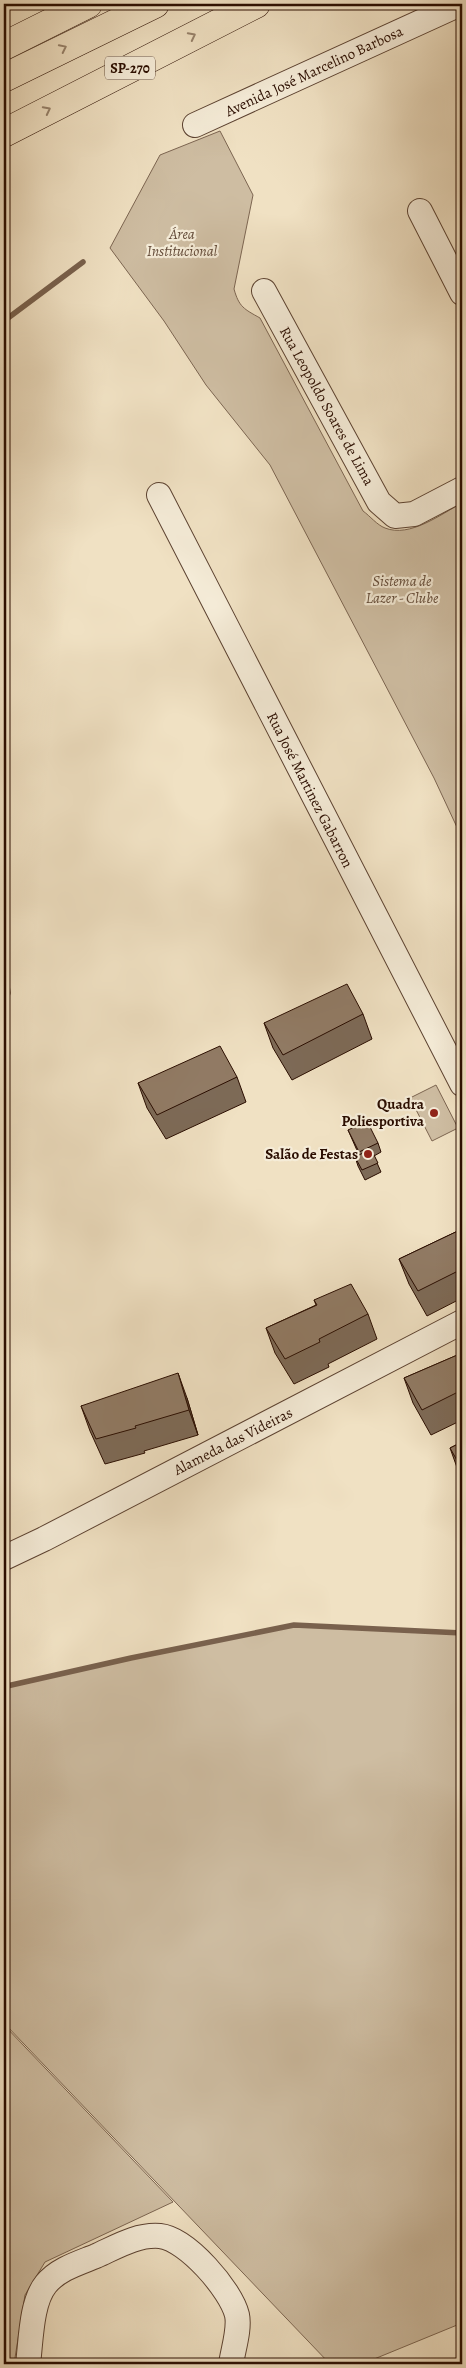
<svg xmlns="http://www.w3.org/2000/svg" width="466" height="2368" viewBox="0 0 466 2368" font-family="Alegreya,serif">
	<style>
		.green { fill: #cebda2; stroke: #7c6551 }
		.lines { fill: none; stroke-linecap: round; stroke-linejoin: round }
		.stream { stroke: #79614d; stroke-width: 5.5 }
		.minor-casing { stroke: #5c4231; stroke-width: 26 }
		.highway-casing { stroke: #2a0d00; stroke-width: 29 }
		.minor { stroke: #f5ecd8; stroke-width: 24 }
		.highway { stroke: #f0e1c3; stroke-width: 28 }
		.wall { fill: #7d6a57; stroke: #2a0d00 }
		.shaded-wall { fill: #665647; stroke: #2a0d00 }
		.building { fill: #917b65; stroke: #2a0d00 }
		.oneway { stroke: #97826b }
		.poi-dot { fill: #8f2418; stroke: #f5ecd8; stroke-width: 2 }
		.labels { text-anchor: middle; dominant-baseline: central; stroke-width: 4.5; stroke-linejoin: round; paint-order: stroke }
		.shield { fill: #f5ecd8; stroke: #675041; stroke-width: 1 }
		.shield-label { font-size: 14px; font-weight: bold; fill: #2a0d00 }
		.street-label { font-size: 15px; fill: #2a0d00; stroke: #f5ecd8 }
		.park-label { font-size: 15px; font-style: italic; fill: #634b39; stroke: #f5ecd8 }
		.poi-label { font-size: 15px; font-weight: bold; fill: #2a0d00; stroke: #f5ecd8; text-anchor: end }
	</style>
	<rect width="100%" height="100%" fill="#f0e1c3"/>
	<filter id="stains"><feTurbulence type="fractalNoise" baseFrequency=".004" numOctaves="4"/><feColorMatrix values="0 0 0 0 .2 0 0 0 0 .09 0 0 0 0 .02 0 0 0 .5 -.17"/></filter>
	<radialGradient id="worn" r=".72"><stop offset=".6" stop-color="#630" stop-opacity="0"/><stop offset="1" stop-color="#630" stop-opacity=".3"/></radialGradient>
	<g class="green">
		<path d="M220 131 253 195 234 289C239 307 244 309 260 318L363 511C370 516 377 525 385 528 410 538 441 514 462 503V838L434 778 270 465 206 385 164 321 110 248 160 155Z"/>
		<polygon points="436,1085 458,1128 432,1141 410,1098"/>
		<polygon points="294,1625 462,1633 462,2323 362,2364 330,2364 4,2023 4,1690 7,1686 131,1658"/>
		<polygon points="4,2025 173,2202 45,2262 25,2295 14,2364 4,2364"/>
	</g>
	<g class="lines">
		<g class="stream">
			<polyline points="4,321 83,262"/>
			<polyline points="4,965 8,993 4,1005"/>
			<polyline points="4,1690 7,1686 131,1658 294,1625 462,1633"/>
		</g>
		<defs>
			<g id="minor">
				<polyline points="195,125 460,4"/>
				<polyline points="420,211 462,293"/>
				<polyline points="264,291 379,502 395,516 414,514 462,489"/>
				<polyline points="159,495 462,1084"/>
				<polyline points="4,1558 44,1539 462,1322"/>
				<path d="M28 2364C31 2341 31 2302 46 2284 58 2269 79 2263 96 2256 116 2247 137 2234 160 2236 187 2239 231 2290 237 2315 240 2329 233 2350 231 2364"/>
			</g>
			<g id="highway">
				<polyline points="4,46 88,4"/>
				<polyline points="4,78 155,4"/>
				<polyline points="4,133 256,4"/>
			</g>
		</defs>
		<use href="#minor" class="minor-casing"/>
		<use href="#highway" class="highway-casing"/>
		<use href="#minor" class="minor"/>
		<use href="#highway" class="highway"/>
	</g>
	<g class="wall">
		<polygon points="363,1014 372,1039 292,1080 273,1048 264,1023"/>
		<polygon points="237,1077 246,1102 166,1139 147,1108 138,1083"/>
		<polygon points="348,1130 378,1143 381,1152 374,1156 381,1172 365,1180 358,1166 355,1157 359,1155 352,1139"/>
		<polygon points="462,1229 462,1298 427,1316 409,1284 399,1259"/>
		<polygon points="314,1300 368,1314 377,1339 328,1364 329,1367 294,1384 275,1353 266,1328 316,1305"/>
		<polygon points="462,1353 462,1420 431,1435 413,1403 404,1378"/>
		<polygon points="187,1398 198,1435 144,1451 145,1453 105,1464 90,1431 81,1406"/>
		<polygon points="462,1442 462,1478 459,1473 450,1448"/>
	</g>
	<polygon class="shaded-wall" points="178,1373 187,1398 198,1435 189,1410"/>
	<g class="building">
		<polygon points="347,984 363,1014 283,1055 264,1023"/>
		<polygon points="220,1046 237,1077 157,1115 138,1083"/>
		<polygon points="367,1121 378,1143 359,1152 348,1130"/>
		<polygon points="371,1149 378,1163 362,1170 355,1157"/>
		<polygon points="462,1229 462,1269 418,1291 399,1259"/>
		<polygon points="351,1284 368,1314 319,1339 320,1342 285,1359 266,1328 317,1305 314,1300"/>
		<polygon points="462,1353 462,1390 422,1410 404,1378"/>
		<polygon points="178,1373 189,1410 135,1426 136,1428 96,1439 81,1406"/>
		<polygon points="462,1442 462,1469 450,1448"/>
	</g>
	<defs><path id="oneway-chevron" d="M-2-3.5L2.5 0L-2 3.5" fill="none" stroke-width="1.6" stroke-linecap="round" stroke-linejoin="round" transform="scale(1.25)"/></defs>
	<g class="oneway">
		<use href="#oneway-chevron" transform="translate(192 36) rotate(-27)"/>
		<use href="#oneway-chevron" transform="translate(63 48) rotate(-26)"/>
		<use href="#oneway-chevron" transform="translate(47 110) rotate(-27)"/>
	</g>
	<g class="poi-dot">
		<circle cx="434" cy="1113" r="5"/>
		<circle cx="368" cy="1154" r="5"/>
	</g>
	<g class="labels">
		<rect class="shield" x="105" y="56.5" width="50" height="23" rx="4"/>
		<g class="shield-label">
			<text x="130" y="68">SP-270</text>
		</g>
		<g class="street-label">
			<text transform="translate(314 71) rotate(-25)">Avenida José Marcelino Barbosa</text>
			<text transform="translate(327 406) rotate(61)">Rua Leopoldo Soares de Lima</text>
			<text transform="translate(310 790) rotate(63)">Rua José Martinez Gabarron</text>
			<text transform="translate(233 1441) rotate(-27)">Alameda das Videiras</text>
		</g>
		<g class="park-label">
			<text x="182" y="234">Área<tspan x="182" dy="17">Institucional</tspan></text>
			<text x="402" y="581">Sistema de<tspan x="402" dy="17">Lazer - Clube</tspan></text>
		</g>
		<g class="poi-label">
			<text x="424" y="1104">Quadra<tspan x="424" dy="17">Poliesportiva</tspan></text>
			<text x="358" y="1154">Salão de Festas</text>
		</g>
	</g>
	<rect width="466" height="2368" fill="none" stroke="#f0e1c3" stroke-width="20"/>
	<rect x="5" y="5" width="456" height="2358" fill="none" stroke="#2a0d00" stroke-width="2.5"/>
	<rect x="10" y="10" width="446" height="2348" fill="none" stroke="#2a0d00"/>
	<rect width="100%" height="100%" filter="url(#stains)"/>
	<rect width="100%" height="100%" fill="url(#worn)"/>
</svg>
